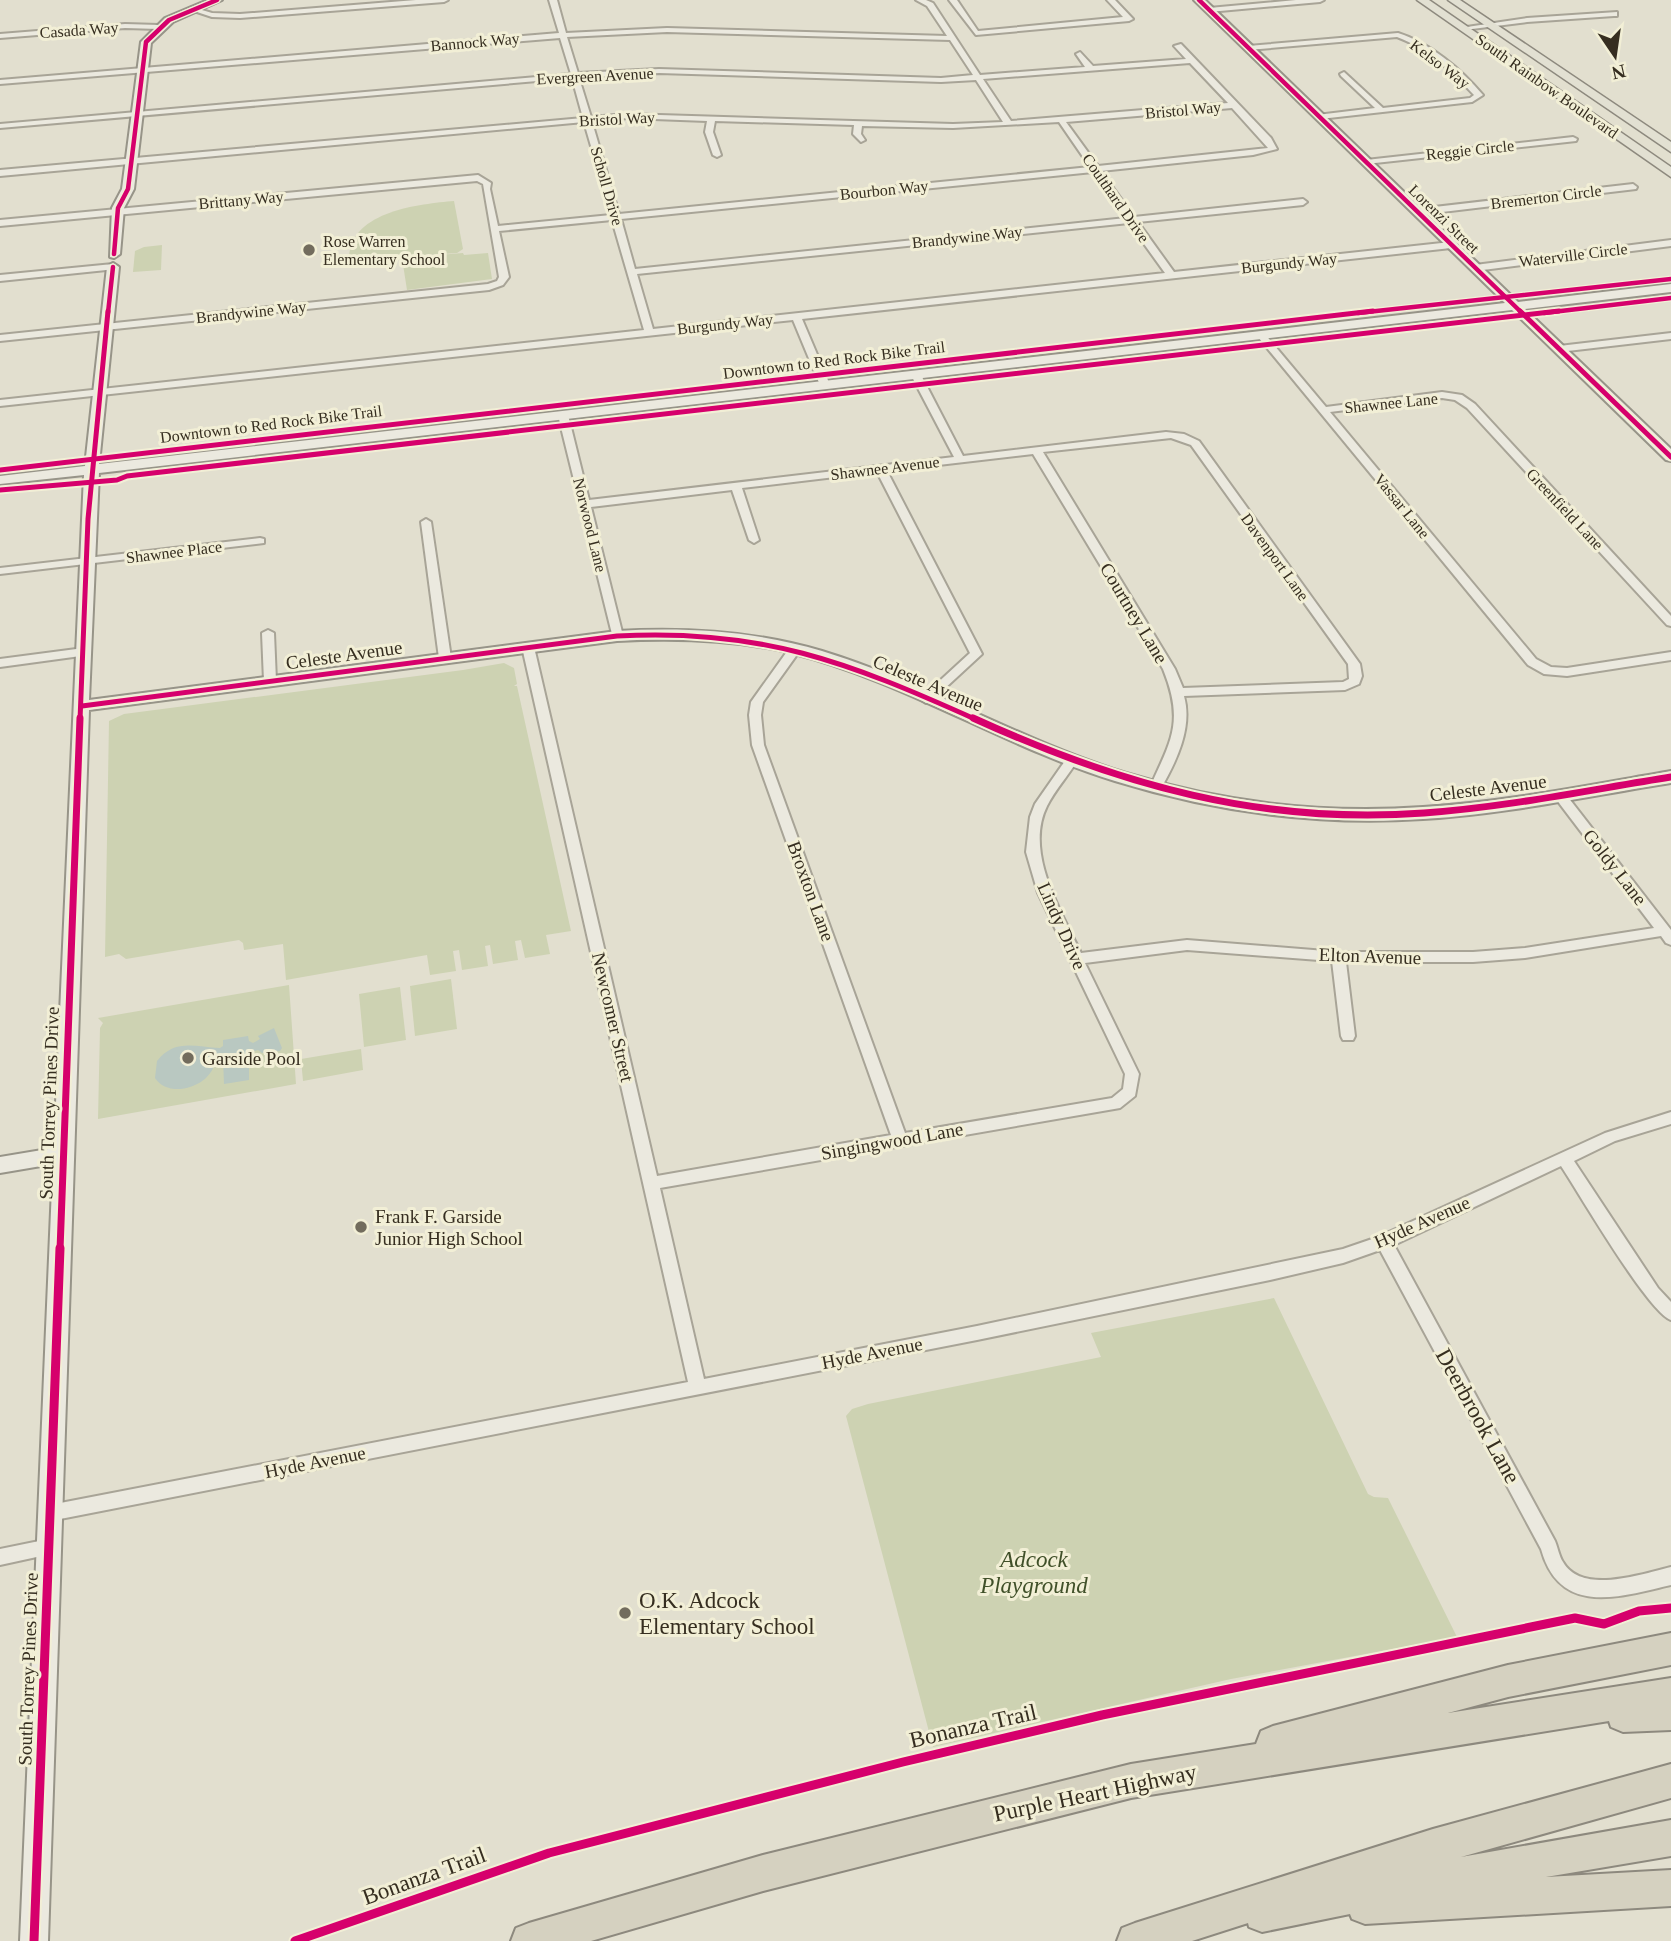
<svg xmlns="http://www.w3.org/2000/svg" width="1671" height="1941" viewBox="0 0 1671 1941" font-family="Georgia,serif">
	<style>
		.green { fill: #cdd2b2 }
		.water { fill: #b9c8c1 }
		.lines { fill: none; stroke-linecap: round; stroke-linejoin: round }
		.street-casing { stroke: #a8a497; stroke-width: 4 }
		.secondary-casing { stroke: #979488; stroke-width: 4 }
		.primary-casing { stroke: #8d897e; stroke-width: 3 }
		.highway-casing { stroke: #8d897e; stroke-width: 4 }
		.street { fill: #ebe9df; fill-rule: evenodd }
		.secondary { fill: #ebe9df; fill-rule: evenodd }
		.primary { fill: #e2e0d2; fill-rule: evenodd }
		.highway { fill: #d5d1c0; fill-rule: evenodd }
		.cycleway-far3-casing { stroke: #f2efd6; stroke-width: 7 }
		.cycleway-far2-casing { stroke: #f2efd6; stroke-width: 9 }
		.cycleway-far1-casing { stroke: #f2efd6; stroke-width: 11 }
		.cycleway-casing { stroke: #f2efd6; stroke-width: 13 }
		.cycleway-far3 { stroke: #d6006c; stroke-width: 4.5 }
		.cycleway-far2 { stroke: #d6006c; stroke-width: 5 }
		.cycleway-far1 { stroke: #d6006c; stroke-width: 7 }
		.cycleway { stroke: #d6006c; stroke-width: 9 }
		.poi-dot { fill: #726c5d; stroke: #f2efd6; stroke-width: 2.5 }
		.labels { text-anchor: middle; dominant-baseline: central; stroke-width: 6; stroke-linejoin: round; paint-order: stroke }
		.far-street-label { font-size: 16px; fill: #362e20; stroke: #f2efd6 }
		.far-poi-label { font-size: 16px; fill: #362e20; stroke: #f2efd6; text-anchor: start }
		.street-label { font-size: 19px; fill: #362e20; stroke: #f2efd6 }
		.poi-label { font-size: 19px; fill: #362e20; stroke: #f2efd6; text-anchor: start }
		.near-street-label { font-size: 23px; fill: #362e20; stroke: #f2efd6 }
		.near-park-label { font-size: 23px; font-style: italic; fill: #405029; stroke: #f2efd6 }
		.near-poi-label { font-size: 23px; fill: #362e20; stroke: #f2efd6; text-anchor: start }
	</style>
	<rect width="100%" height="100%" fill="#e2dfcf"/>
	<g class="green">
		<path d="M454 201 463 249 457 253 353 260 349 257C351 211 420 204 454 201Z"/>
		<polygon points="162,245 161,270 133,272 135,251 144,247"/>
		<polygon points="463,253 464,255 488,253 492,279 407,290 402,258"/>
		<polygon points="504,663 514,668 517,684 514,686 517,686 571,931 546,935 550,954 525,958 521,940 515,941 518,960 493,964 490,945 485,946 488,966 462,970 459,950 453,951 456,971 430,975 427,955 286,980 283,944 244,950 243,943 239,940 126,959 119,954 105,957 109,721 124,714 463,670"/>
		<polygon points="451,979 457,1029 415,1036 410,986"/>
		<polygon points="289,985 296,1084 98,1119 100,1028 103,1023 98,1018"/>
		<polygon points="400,987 406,1040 364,1047 359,994"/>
		<polygon points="361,1049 363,1070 303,1081 301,1059"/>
		<polygon points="1274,1298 1368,1494 1374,1497 1388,1498 1457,1637 1231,1679 933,1747 846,1416 852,1409 868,1404 1101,1357 1091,1333"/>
	</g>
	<path class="water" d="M274 1028 282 1048 280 1051 262 1053 258 1050 249 1053V1080L224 1084 223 1058 215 1059C215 1085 170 1101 155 1078L157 1061C175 1038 195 1047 220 1048L223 1046V1040L248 1036 249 1041 253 1043 260 1039 258 1036Z"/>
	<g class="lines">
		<defs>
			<g id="street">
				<polygon points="416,0 448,0 444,2 240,18 212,17 188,9 192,7 212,13 240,14"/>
				<path d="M549 0H557L566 33 667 28 947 36 927 6 916 0H926L933 3 980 75 1085 67 1076 54 1080 52 1093 66 1186 59 1174 46 1181 44 1271 138 1277 149 1253 155 1101 171 1134 217 1303 199 1307 202 1303 205 1138 222 1174 272 1451 242 1455 245 1451 248 802 319 830 385 825 388 820 385 793 320 0 406V400L644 330 612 220 499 231 509 277 503 285 489 290 0 341V335L488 284 497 281 499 277 483 184 477 181 0 226V220L478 175 491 183 490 189 498 226 611 215 584 122 0 176V170L583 118 572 78 0 128V124L571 74 560 38 0 84V80L559 33ZM667 32 950 40 973 75 941 78 659 69 578 73 567 37ZM1190 63 1228 103 1011 121 983 79ZM659 73 941 82 976 80 1003 122 953 124 627 114 591 117 579 78ZM1232 108 1268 148 1098 166 1066 122ZM627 118 707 121 705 132 713 155 717 157 721 155 713 132 715 121 854 125 853 134 861 142 865 140 861 134 862 126 953 128 1059 122 1090 167 619 214 592 122ZM1093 172 1126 218 635 269 621 219ZM1129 223 1165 273 653 329 637 274Z"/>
				<polygon points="949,0 957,0 978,31 1123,17 1107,0 1115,0 1133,19 1129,21 976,35"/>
				<polygon points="1296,0 1324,0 1320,2 1209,12 1205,10 1209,8"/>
				<polygon points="1617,12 1617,16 1614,16 1527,22 1464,30 1460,28 1527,18"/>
				<polygon points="125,24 159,25 163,27 159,29 125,28 0,38 0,34"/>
				<path d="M1398 33C1430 43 1461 69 1483 95L1472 102 1320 119 1316 117 1317 115 1375 108 1341 76 1340 74 1344 72 1383 108 1470 98 1474 95C1453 72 1427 48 1397 37L1248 50 1244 48 1248 46Z"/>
				<polygon points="1573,137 1577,139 1576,141 1366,164 1362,162 1366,160"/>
				<polygon points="1633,184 1637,187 1636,189 1417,215 1413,212 1417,209"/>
				<polygon points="1671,240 1671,246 1475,271 1470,268 1475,265"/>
				<polygon points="113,264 118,267 116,269 0,281 0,275"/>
				<polygon points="1258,333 1264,333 1326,407 1442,392 1462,395 1475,404 1671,616 1671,626 1667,625 1467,408 1455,400 1442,398 1330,412 1536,659 1551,667 1567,668 1671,652 1671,660 1567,676 1544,674 1528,665 1258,337"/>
				<polygon points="1671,333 1671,339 1559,352 1554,349 1559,346"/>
				<path d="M916 372 921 375 963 456 1166 432 1184 434 1199 441 1360 664 1362 676 1359 684 1345 690 1184 696C1193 728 1176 762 1160 790H1152L1150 787C1172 739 1184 721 1163 669L1033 454 887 471 982 654 930 702 926 703 920 699 970 653 877 472 742 488 759 540 754 543 749 540 732 490 591 507 623 636 617 639 613 638 558 415 559 413 568 415 589 500 954 457 911 375ZM1171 438 1191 445 1348 664 1349 679 1343 682 1183 688 1175 669 1043 452Z"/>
				<polygon points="426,519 431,522 451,658 445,662 439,658 421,522"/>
				<polygon points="260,538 264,539 264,543 0,574 0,568"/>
				<polygon points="268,630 274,633 276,681 270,685 264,681 262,633"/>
				<path d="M528 643 534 647 657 1176 891 1135 752 745 749 715 751 702 791 646H799L801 649 763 702 761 715 764 745 905 1133 1112 1098 1123 1089 1125 1074 1038 893 1026 852 1030 817 1035 804 1067 758H1075L1077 761C1068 776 1055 790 1047 806 1024 852 1061 912 1081 953L1187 940 1338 952H1473L1525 948 1654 928 1553 795 1554 792H1564L1671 930V945L1666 943 1661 936 1525 958 1473 962H1346L1355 1036 1353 1040H1343L1341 1036 1332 961 1187 950 1085 963 1139 1074 1135 1096 1120 1108 660 1188 704 1379 977 1326 1343 1249 1378 1237 1605 1133 1671 1112V1124L1615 1141 1574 1161 1658 1288 1671 1302V1320C1648 1312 1579 1193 1561 1166L1394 1245 1555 1541C1558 1548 1559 1556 1563 1562 1582 1595 1642 1574 1671 1567V1585C1619 1597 1560 1617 1541 1549L1380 1250 1343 1263 1270 1280 977 1340 50 1521 44 1519 41 1513 44 1507 50 1505 688 1382 522 647Z"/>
				<polygon points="84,648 90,652 88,655 0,667 0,659"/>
				<polygon points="49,1539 55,1541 58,1547 55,1553 0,1565 0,1549"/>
			</g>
			<g id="secondary">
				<polygon points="208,0 222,0 173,22 151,43 134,189 124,208 120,254 114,258 110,257 112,208 122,189 141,42 165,18"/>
				<path d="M1194 0H1205L1518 302 1671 284V292L1525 309 1671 449V461L1666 460 1512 310 99 473 89 700 617 631C687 627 755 631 822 651 927 683 1021 741 1126 773 1221 802 1323 814 1423 807 1506 802 1589 785 1671 771V783C1589 796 1506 814 1423 819 1319 826 1215 812 1115 781 1004 747 904 681 791 653 734 639 675 638 617 641L89 710 48 1941H20L53 1164 0 1173V1157L54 1148 84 475 0 484V476L85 466 107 267 113 263 119 267 99 464 1505 303Z"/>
			</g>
			<g id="primary">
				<polygon points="1417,0 1429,0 1671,167 1671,177"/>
				<polygon points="1448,0 1460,0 1671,142 1671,152"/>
			</g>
			<g id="highway">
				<polygon points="1671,1633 1671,1665 1508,1697 1448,1713 1671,1678 1671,1730 1623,1732 1611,1727 1609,1721 1131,1798 763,1891 591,1941 511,1941 516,1928 529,1923 763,1855 1131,1764 1256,1744 1261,1731 1273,1726 1508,1665"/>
				<polygon points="1671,1764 1671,1798 1461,1857 1671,1820 1671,1856 1546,1877 1671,1870 1671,1906 1365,1924 1352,1919 1350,1914 1262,1932 1249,1927 1248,1923 1192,1941 1117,1941 1122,1928 1135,1923 1433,1829"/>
			</g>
		</defs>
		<use href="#street" class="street-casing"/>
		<use href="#secondary" class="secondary-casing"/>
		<use href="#primary" class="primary-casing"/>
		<use href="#highway" class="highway-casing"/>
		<use href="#street" class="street"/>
		<use href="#secondary" class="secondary"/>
		<use href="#primary" class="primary"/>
		<use href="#highway" class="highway"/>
		<defs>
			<g id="cycleway-far3">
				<polyline points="1199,0 1522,313"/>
				<polyline points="114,254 118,208 128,189 146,42 169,20 217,0"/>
				<polyline points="108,313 113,267"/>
				<polyline points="1358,313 1671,279"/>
				<polyline points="1544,313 1671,298"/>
			</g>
			<g id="cycleway-far2">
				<polyline points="1520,311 1671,457"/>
				<polyline points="0,470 1373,311"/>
				<polyline points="0,490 117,480 127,476 1559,311"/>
				<path d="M82 706 617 636C761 628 848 662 977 720"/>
				<polyline points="80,720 88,519 108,311"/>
			</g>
			<g id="cycleway-far1">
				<path d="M973 718C1120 785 1261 825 1424 813 1507 807 1589 790 1671 777"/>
				<polyline points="60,1250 80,718"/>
			</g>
			<g id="cycleway">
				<polyline points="34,1941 60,1248"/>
				<polyline points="295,1941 549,1853 903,1762 1102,1715 1575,1618 1604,1624 1639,1611 1671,1608"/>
			</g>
		</defs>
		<use href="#cycleway-far3" class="cycleway-far3-casing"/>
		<use href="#cycleway-far2" class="cycleway-far2-casing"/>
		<use href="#cycleway-far1" class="cycleway-far1-casing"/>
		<use href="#cycleway" class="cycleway-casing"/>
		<use href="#cycleway-far3" class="cycleway-far3"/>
		<use href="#cycleway-far2" class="cycleway-far2"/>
		<use href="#cycleway-far1" class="cycleway-far1"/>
		<use href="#cycleway" class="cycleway"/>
	</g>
	<g class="poi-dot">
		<circle cx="309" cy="250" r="7"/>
		<circle cx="188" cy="1058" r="7"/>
		<circle cx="361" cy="1227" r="7"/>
		<circle cx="625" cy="1613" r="7"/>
	</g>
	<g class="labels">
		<g class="far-street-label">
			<text transform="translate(79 30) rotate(-4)">Casada Way</text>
			<text transform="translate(475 42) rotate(-5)">Bannock Way</text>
			<text transform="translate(1440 64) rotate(37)">Kelso Way</text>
			<text transform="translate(595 76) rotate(-3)">Evergreen Avenue</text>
			<text transform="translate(1547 86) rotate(35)">South Rainbow Boulevard</text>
			<text transform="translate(1183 110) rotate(-5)">Bristol Way</text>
			<text transform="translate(617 119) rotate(-3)">Bristol Way</text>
			<text transform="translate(1470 150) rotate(-6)">Reggie Circle</text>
			<text transform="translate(607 186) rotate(74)">Scholl Drive</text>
			<text transform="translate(884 190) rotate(-6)">Bourbon Way</text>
			<text transform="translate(1546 197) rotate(-7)">Bremerton Circle</text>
			<text transform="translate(1116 198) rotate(55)">Coulthard Drive</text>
			<text transform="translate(241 200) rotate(-5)">Brittany Way</text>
			<text transform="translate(1444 219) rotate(44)">Lorenzi Street</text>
			<text transform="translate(967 237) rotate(-6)">Brandywine Way</text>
			<text transform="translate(1573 255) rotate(-7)">Waterville Circle</text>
			<text transform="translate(1289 263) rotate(-6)">Burgundy Way</text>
			<text transform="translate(251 312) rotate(-6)">Brandywine Way</text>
			<text transform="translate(725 324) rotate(-6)">Burgundy Way</text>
			<text transform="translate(834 360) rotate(-7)">Downtown to Red Rock Bike Trail</text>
			<text transform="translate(1391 403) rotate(-6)">Shawnee Lane</text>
			<text transform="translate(271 424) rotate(-7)">Downtown to Red Rock Bike Trail</text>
			<text transform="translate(885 468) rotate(-7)">Shawnee Avenue</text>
			<text transform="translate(1402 506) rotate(51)">Vassar Lane</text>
			<text transform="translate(1565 509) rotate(47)">Greenfield Lane</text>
			<text transform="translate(590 525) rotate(76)">Norwood Lane</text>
			<text transform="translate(174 552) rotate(-7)">Shawnee Place</text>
			<text transform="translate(1275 557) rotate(54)">Davenport Lane</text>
		</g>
		<g class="far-poi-label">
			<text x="323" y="241">Rose Warren<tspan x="323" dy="18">Elementary School</tspan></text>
		</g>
		<g class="street-label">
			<text transform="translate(1134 613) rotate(59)">Courtney Lane</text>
			<text transform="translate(344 655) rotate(-8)">Celeste Avenue</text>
			<text transform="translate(928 683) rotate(23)">Celeste Avenue</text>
			<text transform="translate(1488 788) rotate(-7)">Celeste Avenue</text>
			<text transform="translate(1615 867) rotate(52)">Goldy Lane</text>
			<text transform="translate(811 891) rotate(70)">Broxton Lane</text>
			<text transform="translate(1062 926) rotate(66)">Lindy Drive</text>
			<text transform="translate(1370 956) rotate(2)">Elton Avenue</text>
			<text transform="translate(613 1017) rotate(77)">Newcomer Street</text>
			<text transform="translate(49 1103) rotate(-88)">South Torrey Pines Drive</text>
			<text transform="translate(892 1141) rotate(-10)">Singingwood Lane</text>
			<text transform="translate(1422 1222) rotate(-24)">Hyde Avenue</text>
			<text transform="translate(872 1353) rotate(-11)">Hyde Avenue</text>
			<text transform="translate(315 1462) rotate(-11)">Hyde Avenue</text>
			<text transform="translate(28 1669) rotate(-88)">South Torrey Pines Drive</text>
		</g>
		<g class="poi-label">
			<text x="202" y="1058">Garside Pool</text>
			<text x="375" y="1216">Frank F. Garside<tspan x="375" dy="22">Junior High School</tspan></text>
		</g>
		<g class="near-street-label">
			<text transform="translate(1478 1416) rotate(61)">Deerbrook Lane</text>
			<text transform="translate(973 1726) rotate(-13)">Bonanza Trail</text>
			<text transform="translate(1095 1793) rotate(-12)">Purple Heart Highway</text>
			<text transform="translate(424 1876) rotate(-20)">Bonanza Trail</text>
		</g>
		<g class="near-park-label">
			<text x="1034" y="1559">Adcock<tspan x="1034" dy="26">Playground</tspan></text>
		</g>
		<g class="near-poi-label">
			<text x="639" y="1600">O.K. Adcock<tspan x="639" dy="26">Elementary School</tspan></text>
		</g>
	</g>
	<g transform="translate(1615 56) rotate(167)" stroke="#f2efd6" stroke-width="5" paint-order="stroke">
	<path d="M0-5L12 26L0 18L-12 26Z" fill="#362e20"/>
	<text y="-10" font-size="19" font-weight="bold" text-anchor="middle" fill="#362e20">N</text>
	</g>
</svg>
